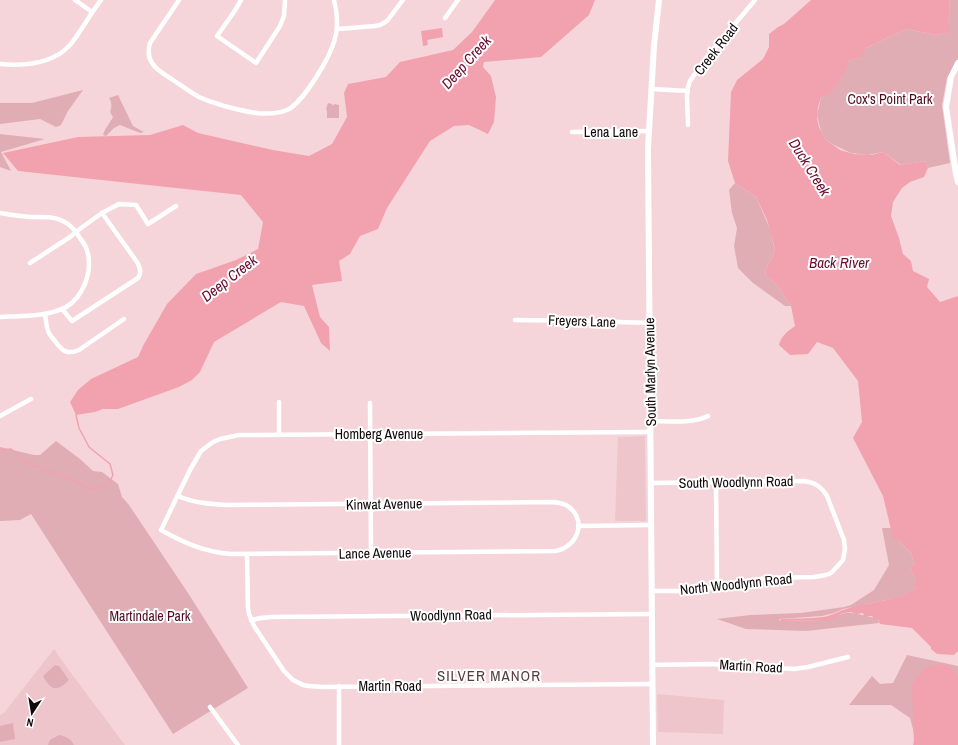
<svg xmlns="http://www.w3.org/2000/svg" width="958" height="745" viewBox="0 0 958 745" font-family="'Archivo Narrow',sans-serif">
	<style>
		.built { fill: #eec5cb }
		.green { fill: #e0adb5 }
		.water { fill: #f2a2af }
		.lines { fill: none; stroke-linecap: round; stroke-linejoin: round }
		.stream { stroke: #f2a2af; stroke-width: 1.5 }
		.street { stroke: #fff; stroke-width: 4.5 }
		.secondary { stroke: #fff; stroke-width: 6 }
		.labels { text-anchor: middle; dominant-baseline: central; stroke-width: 4; stroke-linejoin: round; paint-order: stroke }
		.street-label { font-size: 14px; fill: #12080a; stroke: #fff }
		.park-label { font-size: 14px; fill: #510c21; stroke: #fff }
		.water-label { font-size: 15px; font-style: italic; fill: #6b0d2c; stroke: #fff }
		.neighbourhood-label { font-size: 15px; letter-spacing: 1px; fill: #573e42; stroke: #fff }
	</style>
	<rect width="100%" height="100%" fill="#f6d5da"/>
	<g class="built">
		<polygon points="645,436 646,521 615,521 618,437"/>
		<polygon points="54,649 68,669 125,745 0,745 0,715 4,713"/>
		<polygon points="657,694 724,700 723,734 658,732"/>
	</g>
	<g class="green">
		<polygon points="949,0 958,0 958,60 947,78 942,105 950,163 928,168 925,161 901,165 883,152 868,155 851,153 834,145 825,139 821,131 817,115 821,97 849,61 858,58 866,48 906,29 936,35 949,32 948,19 950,11"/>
		<polygon points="83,90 68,111 61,125 56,127 40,119 0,124 0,103 32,103"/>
		<path d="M118 95 133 126 144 132 140 133 120 125 114 128 106 136 103 135C105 128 110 123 113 117L110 112C112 106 112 103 109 98Z"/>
		<polygon points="328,103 332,104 333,106 334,104 339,105 339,118 327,118 327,111 326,109"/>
		<polygon points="0,134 45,139 1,152 11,171 0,167"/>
		<polygon points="735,183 756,197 770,229 775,251 765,271 766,275 778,286 791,306 785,306 753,283 738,268 734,246 737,228 732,213 729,190"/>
		<polygon points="56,441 80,459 93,471 102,472 118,484 122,497 129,505 188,593 248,688 173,734 31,514 20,520 1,521 0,521 0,447 34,455 40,455"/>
		<path d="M882 528H891L899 541 911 553 914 564 910 569 916 579V588L910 593 896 598 843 609 834 613 822 616 779 619 780 621 824 620C832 619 838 614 846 613 852 612 871 617 878 619L879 623 806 631 746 629 717 619 750 615 801 613 844 607 851 605 874 590 889 565Z"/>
		<polygon points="907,655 958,666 958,745 913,745 915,737 910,718 891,705 849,705 872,676 880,684 893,683"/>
		<path d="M55 665 59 666 69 680C57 692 51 691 43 676Z"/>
		<polygon points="13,723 15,739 0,742 0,726"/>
		<path d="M59 735C66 736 71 739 74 745H48L50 740Z"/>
	</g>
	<g class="water">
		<polygon points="495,0 595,0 589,15 541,57 484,62 483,67 491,76 496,97 494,122 488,134 469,125 454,126 430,141 387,208 378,229 360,236 350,254 339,261 342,281 312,285 320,317 329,327 330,351 321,343 304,306 281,302 214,342 200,372 192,380 179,387 118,409 103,409 95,412 76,415 70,402 78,390 91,379 138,357 144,344 167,304 196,274 236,260 258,249 263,222 241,195 18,171 3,153 78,137 150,135 183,125 198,133 273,150 309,156 332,144 347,117 344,93 348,84 386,77 400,62 453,50 472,32"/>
		<path d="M811 0H949L950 11 948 19 950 32 936 35 906 29 866 48C862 58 859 58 849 61L842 77 830 94 821 97 818 107 817 118 819 127 825 139 840 150 854 154 871 155 883 152 900 165 925 161 928 168 924 177 910 182 902 188 893 202 891 216 899 238 903 254 911 261 913 271 929 279 927 287 940 302 958 296V651L954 655 937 654 931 649V647L912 628 880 624 878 619H874L872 616H864L863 613 856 614 851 612 843 613 830 620 780 621 781 619C795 618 809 619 823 617 832 616 838 611 846 609 866 602 901 601 916 588V579L910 569 914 564 911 553 899 541 893 538 883 496 853 438 862 422 858 381 833 348 817 342 808 354 790 355 779 345C781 336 788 331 795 326L791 306 778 286 766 275 765 271 775 251 773 241 767 220 756 197 735 183 728 161 731 92 737 80 763 59 769 47V34L778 27 784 24Z"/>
		<polygon points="442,28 443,37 427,40 428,45 423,46 421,31"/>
		<path d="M944 664C950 666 954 672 958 677V745H914L912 686 915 679 926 667Z"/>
	</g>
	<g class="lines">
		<polyline class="stream" points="0,450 11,449 26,463 61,475 89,488 98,489 104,486 109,483 113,475 110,464 89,447 79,428 76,415 77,413"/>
		<g class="street">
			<polyline points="75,0 92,12"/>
			<path d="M179 0 150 43C148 50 148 57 152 63 157 71 166 75 173 80 182 86 190 92 199 97 207 101 216 103 224 106 244 111 267 118 287 110 299 105 316 78 323 66 336 43 341 26 334 0"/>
			<polyline points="241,0 234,12 217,36 256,63 280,26 284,16 285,0"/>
			<polyline points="445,18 458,0"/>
			<polyline points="338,29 375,26 380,25 387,21 403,0"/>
			<path d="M0 64C23 66 52 64 69 46 74 41 78 34 82 28 88 19 94 9 101 0"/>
			<polyline points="651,89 688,91"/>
			<polyline points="688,125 687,96 688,87 690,81 703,62 755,0"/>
			<polyline points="572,132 649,131"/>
			<path d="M0 213C10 215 20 216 30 217 41 217 53 216 63 221 71 225 76 231 80 238 84 243 87 248 88 254 92 273 83 297 66 307 47 317 21 316 0 317"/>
			<polyline points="102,213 119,204 136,205 148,224 176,206"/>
			<path d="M30 263 70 237 81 228 102 213 137 262C140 268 142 272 138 278L72 321 62 309"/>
			<path d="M45 314C46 320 46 327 49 333 50 336 53 338 55 341 62 351 67 355 79 350L124 319"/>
			<polyline points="515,320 587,321 649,323"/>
			<polyline points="370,403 371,553"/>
			<polyline points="0,416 31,399"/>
			<path d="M650 421C667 421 693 424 708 416"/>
			<polyline points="279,435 279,402"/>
			<polyline points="716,482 717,586"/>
			<path d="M651 483 803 481C814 482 821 486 827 496L844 540 845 549 843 560 834 570 831 573 826 575 814 577 765 578 717 586 706 589 692 591H652"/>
			<path d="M178 496C194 503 210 504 227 505L554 502C558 503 562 503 566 505 588 518 579 547 555 551L231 554C205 552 184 543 161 530L190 470 201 451 213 442 220 439 239 435H259L650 432"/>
			<polyline points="578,526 651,525"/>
			<polyline points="247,555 248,608 249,614 254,626 284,671 293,680 303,685 309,686 323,687 652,684"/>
			<polyline points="251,620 261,618 271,617 652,614"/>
			<polyline points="652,665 711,664 794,669 808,667 848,657"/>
			<polyline points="339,686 339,745"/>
			<polyline points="210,707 238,745"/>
		</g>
		<g class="secondary">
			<polyline points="958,63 951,77 946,107 956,174 958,182"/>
			<polyline points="653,745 648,148 654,46 659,0"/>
		</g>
	</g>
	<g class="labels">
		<g class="street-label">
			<text transform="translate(716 49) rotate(-52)">Creek Road</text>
			<text x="611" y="132">Lena Lane</text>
			<text transform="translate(582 321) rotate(2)">Freyers Lane</text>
			<text transform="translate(650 372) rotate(-91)">South Marlyn Avenue</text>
			<text x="379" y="434">Homberg Avenue</text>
			<text transform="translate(736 482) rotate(-1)">South Woodlynn Road</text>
			<text transform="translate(384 504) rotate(-1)">Kinwat Avenue</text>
			<text transform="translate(375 553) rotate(-1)">Lance Avenue</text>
			<text transform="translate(736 584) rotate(-6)">North Woodlynn Road</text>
			<text transform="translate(451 615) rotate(-1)">Woodlynn Road</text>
			<text transform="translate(751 666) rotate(3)">Martin Road</text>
			<text x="390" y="686">Martin Road</text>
		</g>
		<g class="park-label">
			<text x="890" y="99">Cox's Point Park</text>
			<text x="150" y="616">Martindale Park</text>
		</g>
		<g class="water-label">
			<text transform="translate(466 62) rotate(-48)">Deep Creek</text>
			<text transform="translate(810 167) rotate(58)">Duck Creek</text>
			<text x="839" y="262">Back River</text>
			<text transform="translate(229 278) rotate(-38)">Deep Creek</text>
		</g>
		<g class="neighbourhood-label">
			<text x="489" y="675">SILVER MANOR</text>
		</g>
	</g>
	<g transform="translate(32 713) rotate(192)" stroke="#ffffff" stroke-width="3" paint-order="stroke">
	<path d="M0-3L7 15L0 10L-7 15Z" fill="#12080a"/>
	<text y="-6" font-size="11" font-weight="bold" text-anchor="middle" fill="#12080a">N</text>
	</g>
</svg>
